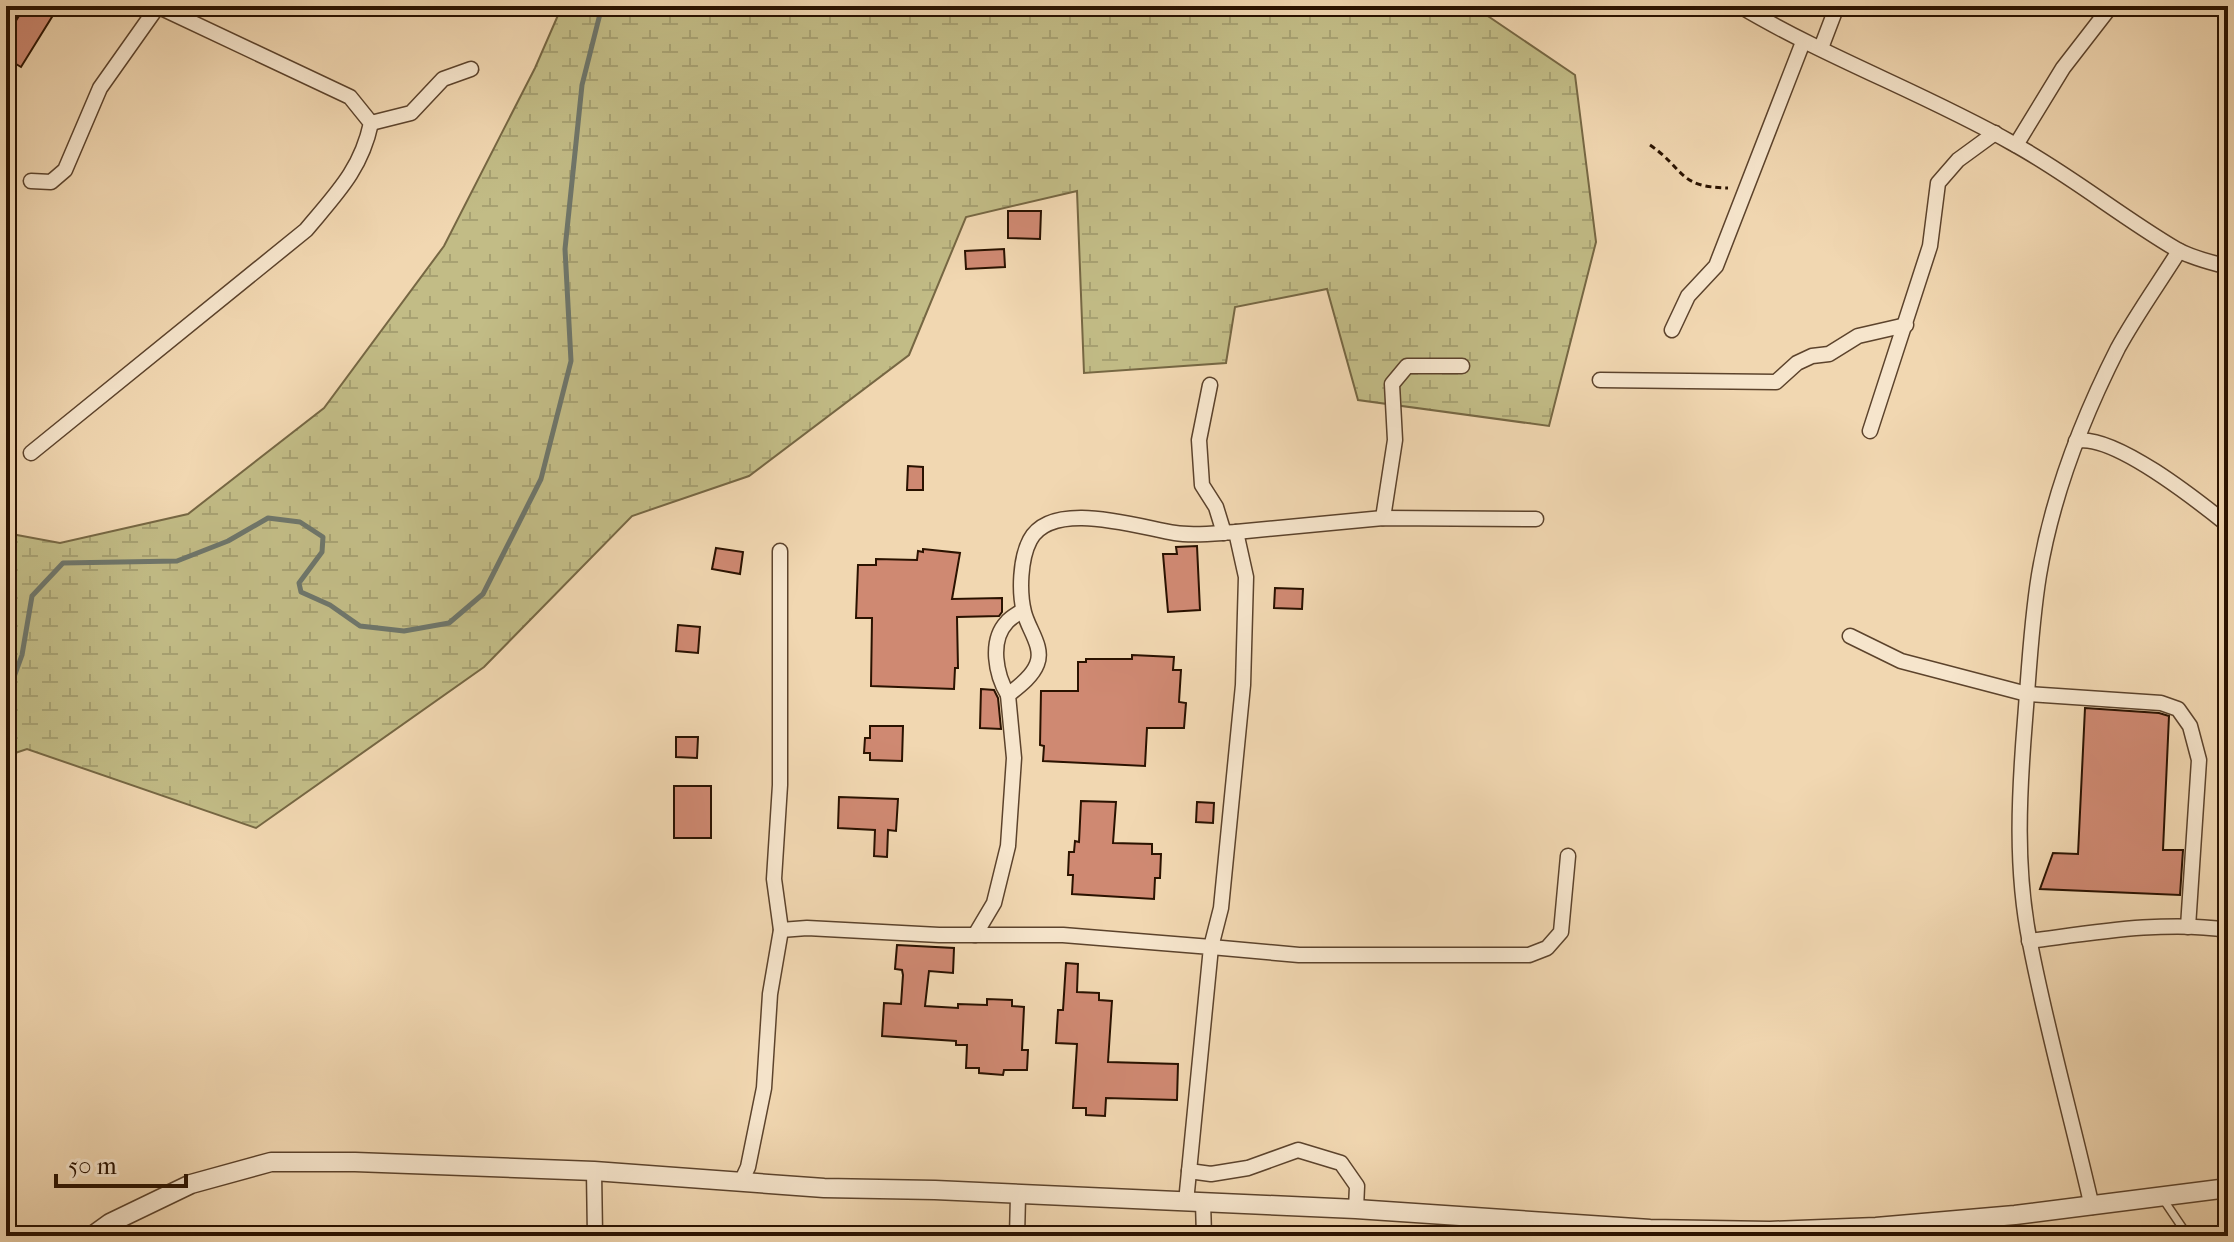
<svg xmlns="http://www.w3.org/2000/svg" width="2234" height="1242" viewBox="0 0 2234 1242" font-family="'IM FELL French Canon',serif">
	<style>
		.wetland { fill: url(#wetland-marsh); stroke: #766743; stroke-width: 2 }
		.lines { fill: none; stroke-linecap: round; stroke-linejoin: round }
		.stream { stroke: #6e766b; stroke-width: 5 }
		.building { fill: #cf8972; stroke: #2a1200; stroke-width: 2 }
		.service-casing { stroke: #5c432c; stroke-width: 10 }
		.minor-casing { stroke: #5c432c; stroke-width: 17 }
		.tertiary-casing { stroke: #5c432c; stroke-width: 21 }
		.path { stroke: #2a1200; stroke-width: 3; stroke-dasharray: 6 4; stroke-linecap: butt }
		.service { stroke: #f6e5cc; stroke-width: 7 }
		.minor { stroke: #f6e5cc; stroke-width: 14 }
		.tertiary { stroke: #f6e5cc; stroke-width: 18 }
	</style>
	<defs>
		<pattern id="wetland-marsh" width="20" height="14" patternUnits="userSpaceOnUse" patternTransform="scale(2)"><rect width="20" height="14" fill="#c2bc86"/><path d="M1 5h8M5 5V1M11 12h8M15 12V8" fill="none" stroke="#a7a172"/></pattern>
	</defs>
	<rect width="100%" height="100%" fill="#f1d7b1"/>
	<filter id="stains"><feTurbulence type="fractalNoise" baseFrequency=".0025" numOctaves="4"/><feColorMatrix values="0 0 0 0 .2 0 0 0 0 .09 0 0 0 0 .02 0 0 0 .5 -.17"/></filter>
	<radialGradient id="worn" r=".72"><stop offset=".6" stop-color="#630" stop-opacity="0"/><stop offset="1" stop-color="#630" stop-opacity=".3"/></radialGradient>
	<polygon class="wetland" points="562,6 1473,6 1575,75 1596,242 1549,426 1358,400 1327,289 1235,307 1226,363 1084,373 1077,191 966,217 909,355 749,476 632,516 484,667 256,828 27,749 6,756 6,533 60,543 188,514 324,408 444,246 535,68"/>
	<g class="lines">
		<polyline class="stream" points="6,699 22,655 32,596 63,563 177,561 228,541 268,518 300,522 323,537 322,552 299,583 301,592 330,605 360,626 404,631 449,623 483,594 541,479 571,361 565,249 582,85 602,6"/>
	</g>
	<g class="building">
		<polygon points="25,6 46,6 55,12 21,67 6,58 6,37"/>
		<polygon points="1008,211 1041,211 1040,239 1008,238"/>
		<polygon points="1004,249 1005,267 966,269 965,251"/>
		<polygon points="908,466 923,467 923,490 907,490"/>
		<polygon points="1197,546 1200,610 1168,612 1163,554 1177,554 1176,547"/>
		<polygon points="716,548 743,552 740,574 712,569"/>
		<polygon points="923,549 960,553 952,599 1002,598 1002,612 999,616 957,617 958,668 955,668 954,689 871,686 872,618 856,618 858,565 876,565 876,559 917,560 918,551 923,552"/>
		<polygon points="1275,588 1303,589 1302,609 1274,608"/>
		<polygon points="678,625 700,627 698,653 676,651"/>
		<polygon points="1132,655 1174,657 1173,670 1181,670 1179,702 1186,703 1184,728 1147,728 1145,766 1043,761 1044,746 1040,745 1041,691 1078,691 1078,662 1086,662 1086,659 1132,659"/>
		<polygon points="981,689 994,690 998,698 1001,729 980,728"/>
		<polygon points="2085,708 2159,713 2169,716 2163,850 2183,850 2180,895 2040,889 2053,853 2078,854"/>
		<polygon points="870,726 903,726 902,761 870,760 870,753 864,753 865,738 870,738"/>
		<polygon points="676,737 698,737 697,758 676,757"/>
		<rect x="674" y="786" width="37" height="52"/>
		<polygon points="839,797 898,799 896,831 888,830 887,857 874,856 875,830 838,828"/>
		<polygon points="1081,801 1116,802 1113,843 1152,844 1152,854 1161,854 1160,878 1155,878 1154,899 1072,894 1073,875 1068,875 1069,852 1074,852 1075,841 1079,842"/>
		<polygon points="1197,802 1214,803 1213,823 1196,822"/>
		<polygon points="897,945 954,948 953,973 929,971 925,1006 958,1008 958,1004 987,1005 987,999 1012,1000 1012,1006 1024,1007 1022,1050 1028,1050 1027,1070 1004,1070 1003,1075 979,1073 979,1068 966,1068 967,1045 956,1045 956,1041 882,1036 884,1003 901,1004 903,975 902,970 895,969"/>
		<polygon points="1066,963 1078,964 1077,992 1099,993 1099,1000 1112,1001 1108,1062 1178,1064 1177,1100 1106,1098 1105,1116 1086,1115 1086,1108 1073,1108 1077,1044 1056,1043 1058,1010 1063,1010"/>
	</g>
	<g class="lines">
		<defs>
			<polyline id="service" points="2163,1199 2188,1236"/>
			<g id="minor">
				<path d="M1740 6C1827 58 1924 93 2012 143 2069 174 2120 216 2176 249 2191 258 2211 262 2228 267"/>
				<polyline points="1821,48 1837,6"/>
				<polyline points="371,123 411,113 443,79 471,69"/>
				<polyline points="2016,145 2063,68 2111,6"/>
				<polyline points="31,181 51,182 65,170 100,88 158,6"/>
				<polyline points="1672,330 1688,296 1716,266 1803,42"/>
				<polyline points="1600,380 1776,382 1797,363 1812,356 1829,354 1858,336 1906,325"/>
				<polyline points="1210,385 1199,440 1202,485 1216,507 1224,533"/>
				<polyline points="1870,431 1930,246 1938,183 1958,160 1995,133"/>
				<path d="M2076 441C2113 433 2198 501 2228 525"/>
				<path d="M31 453 306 230C336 194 361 170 371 123L350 97 157 6"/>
				<polyline points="1383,518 1395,440 1392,384 1407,366 1462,366"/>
				<polyline points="1236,532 1383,518 1536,519"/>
				<polyline points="1850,636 1901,661 2027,694 2161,703 2178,709 2190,726 2199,760 2188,927"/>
				<path d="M1008 695C996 675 989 641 1007 622 1011 617 1018 614 1023 610"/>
				<polyline points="781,930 807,928 939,935 1063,935 1211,947 1186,1202"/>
				<path d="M975 935 994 903 1008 846 1014 758 1008 695C1018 687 1032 677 1037 664 1044 647 1028 629 1024 612 1019 592 1020 559 1030 540 1052 498 1141 528 1175 533 1194 536 1217 533 1236 532L1246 577 1243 685 1221 908 1211 947 1299 955H1529L1547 948 1561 932 1568 856"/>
				<path d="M2029 941C2092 933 2165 920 2228 930"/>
				<polyline points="594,1171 595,1236"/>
				<polyline points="1189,1171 1211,1174 1248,1168 1298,1150 1341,1163 1357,1186 1356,1209"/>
				<polyline points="742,1180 748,1167 764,1088 770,994 781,930 774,879 780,785 780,551"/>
				<polyline points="1203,1202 1204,1236"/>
				<path d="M2092 1207C2072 1119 2047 1031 2030 943 2015 869 2019 794 2025 720 2029 671 2031 624 2039 575 2052 497 2082 419 2118 348 2136 315 2159 283 2179 251"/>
				<polyline points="1017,1236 1018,1196"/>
			</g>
			<polyline id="tertiary" points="92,1236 110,1223 191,1184 271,1162 355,1162 594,1171 824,1188 935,1190 1356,1209 1650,1229 1770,1231 1876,1227 2015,1215 2228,1188"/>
		</defs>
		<use href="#service" class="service-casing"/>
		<use href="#minor" class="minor-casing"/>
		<use href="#tertiary" class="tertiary-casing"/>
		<path class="path" d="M1650 145C1686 170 1677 187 1728 188"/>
		<use href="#service" class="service"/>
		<use href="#minor" class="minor"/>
		<use href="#tertiary" class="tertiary"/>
	</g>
	<rect width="2234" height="1242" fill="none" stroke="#f1d7b1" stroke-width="32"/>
	<rect x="8" y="8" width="2218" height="1226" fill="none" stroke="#2a1200" stroke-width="4"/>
	<rect x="16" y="16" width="2202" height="1210" fill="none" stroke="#2a1200" stroke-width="2"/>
	<path d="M56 1174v12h130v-12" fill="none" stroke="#2a1200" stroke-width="4"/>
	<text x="68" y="1174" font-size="24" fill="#2a1200" stroke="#f6e5cc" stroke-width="6" paint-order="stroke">50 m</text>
	<rect width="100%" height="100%" filter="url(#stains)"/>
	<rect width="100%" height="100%" fill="url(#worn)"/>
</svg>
